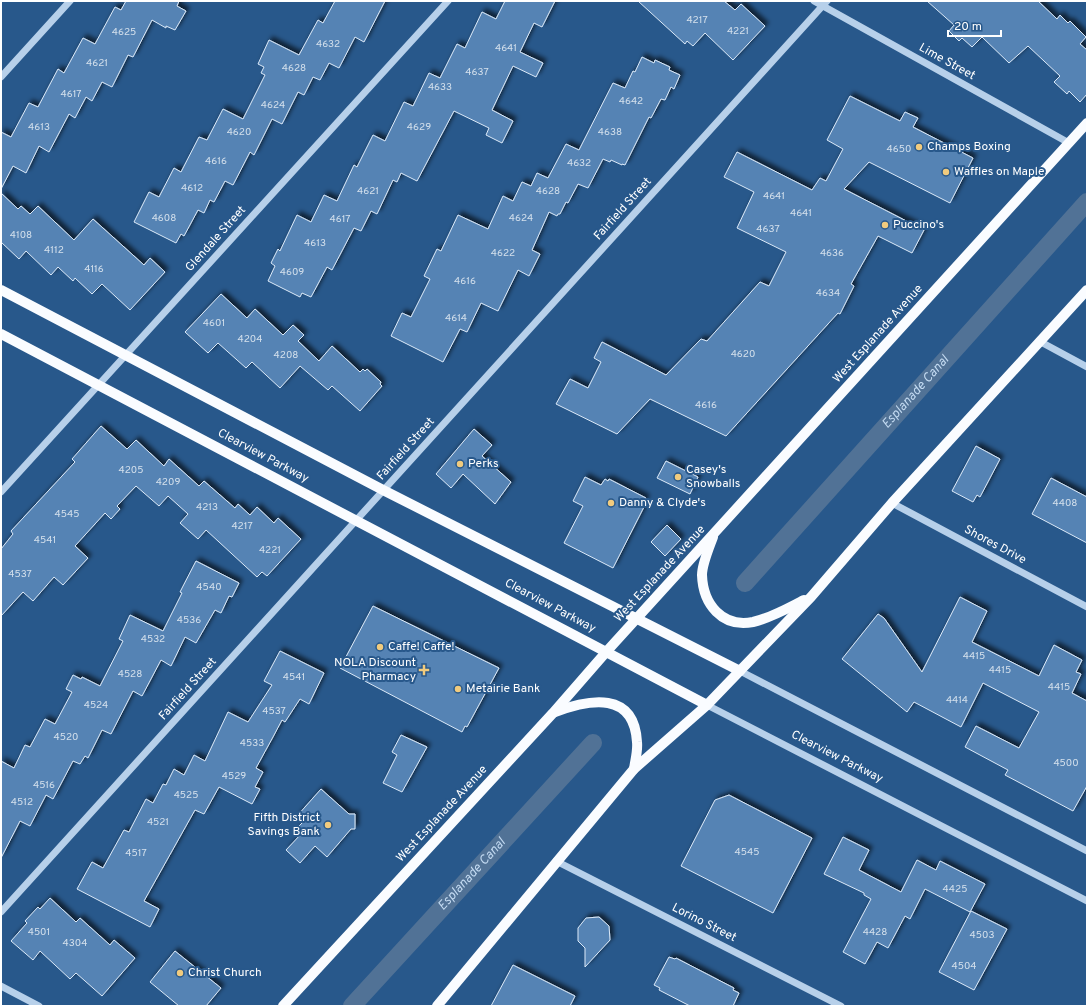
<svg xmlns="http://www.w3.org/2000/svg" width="1088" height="1007" viewBox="0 0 1088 1007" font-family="Overpass,sans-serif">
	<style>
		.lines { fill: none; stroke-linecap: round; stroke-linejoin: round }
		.canal { stroke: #517296; stroke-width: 18 }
		.building { fill: #5583b4; stroke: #dbe9f8; filter: url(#shadow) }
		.minor { stroke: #b7d0ea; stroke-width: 7 }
		.major { stroke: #fafcff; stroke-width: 10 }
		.poi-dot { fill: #f1cb7e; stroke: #28588b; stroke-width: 1.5 }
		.labels { text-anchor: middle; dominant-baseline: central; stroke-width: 4; stroke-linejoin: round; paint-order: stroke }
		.number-label { font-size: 10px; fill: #d4e0ec }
		.street-label { font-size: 12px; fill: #fff; stroke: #28588b }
		.poi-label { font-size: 12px; fill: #fff; stroke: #28588b; text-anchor: start }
		.water-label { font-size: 13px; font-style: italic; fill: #c3daf1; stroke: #28588b }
	</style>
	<defs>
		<filter id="shadow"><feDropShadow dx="3.5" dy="-3.5" stdDeviation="2" flood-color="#0009"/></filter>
	</defs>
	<rect width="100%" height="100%" fill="#28588b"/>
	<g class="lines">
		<g class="canal">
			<path id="s1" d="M745 583 1087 202"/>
			<path id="s2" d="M352 1006 593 743"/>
		</g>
	</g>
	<g class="building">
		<polygon points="126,1 179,1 177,6 186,11 175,30 166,26 166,28 152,20 133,57 128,55 112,87 102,82 92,101 86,97 75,118 69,114 49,152 39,146 26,173 13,166 1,189 1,132 11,137 29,103 38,107 58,69 64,73 83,38 95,44 115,7 121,10"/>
		<polygon points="335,1 385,1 364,42 355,37 339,68 329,63 320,80 313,77 304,95 298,92 282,124 272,119 254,155 250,152 233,185 225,181 214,202 210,200 204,213 198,210 184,236 181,234 176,243 134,222 149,192 159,197 174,168 181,172 199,137 207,140 223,109 243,119 265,75 261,73 264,67 258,64 269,40 299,55 318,20 323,23"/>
		<polygon points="505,1 555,1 542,27 534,23 520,52 543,63 536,77 513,66 492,110 513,121 502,143 486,135 489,128 454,111 417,181 401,173 397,182 393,180 377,214 371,211 361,231 354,228 332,270 327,267 311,297 302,293 300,297 268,281 275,266 271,263 278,249 280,251 297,215 311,222 324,195 337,201 354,165 357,167 373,135 385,141 404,102 413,106 429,73 440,78 457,44 465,48 482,12 496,19"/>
		<polygon points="638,1 724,1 735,10 741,4 765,26 733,60 705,33 693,46 687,41 685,44"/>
		<polygon points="927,1 1038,1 1057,19 1060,15 1068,23 1070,21 1086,37 1080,44 1087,50 1087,94 1080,102 1069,91 1067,94 1054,82 1060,76 1028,46 1009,63 982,37 972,47 962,38 959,41 949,31 954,25"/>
		<polygon points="642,57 654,63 655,60 670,67 669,70 680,75 674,89 671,87 665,100 661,99 651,118 649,117 625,165 622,164 622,165 611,160 610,162 603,159 588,188 578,184 568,203 566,202 560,214 558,214 557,216 549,212 532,250 540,254 529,276 518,270 498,311 481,303 467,332 460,329 443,362 391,336 402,313 411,317 430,279 424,276 437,249 441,251 458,215 488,229 503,196 513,201 522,182 531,186 537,173 548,178 566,144 579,150 613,83 625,88 633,71 635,72"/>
		<polygon points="850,96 900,121 905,112 918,118 913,127 973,158 950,203 869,162 844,189 924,230 912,253 878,236 851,284 854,286 840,314 838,313 726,436 650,399 617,434 556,404 570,379 588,388 601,362 594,358 602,342 666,375 701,339 707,341 760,282 769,286 786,252 737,228 754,192 724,177 737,152 812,190 820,178 826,181 843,149 827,140"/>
		<polygon points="1,193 18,209 21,206 30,214 38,206 74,240 93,219 144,265 150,258 165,272 130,310 102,284 92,294 75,278 73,281 58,267 51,275 26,251 19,259 1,242"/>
		<polygon points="221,294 247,318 255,309 283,335 293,325 304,335 298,341 319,361 332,346 360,372 363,369 365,371 367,369 381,382 380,384 382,386 360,411 332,386 328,390 300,366 280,388 252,362 246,368 218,343 208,353 185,332"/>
		<polygon points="101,426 127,449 136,440 164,466 169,459 199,486 204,481 235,508 238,504 250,515 257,507 274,523 278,518 301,539 267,576 262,572 257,577 206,530 198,539 180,523 188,514 168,496 159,506 136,486 117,506 120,509 111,519 105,513 75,546 88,558 63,585 54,577 33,601 23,592 1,616 1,549 13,534 11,531 75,462 72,459"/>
		<polygon points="474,429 492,445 482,456 511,482 495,504 463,474 451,488 436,474"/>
		<polygon points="976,446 1000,459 980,497 977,495 973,502 952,491"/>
		<polygon points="666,461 698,477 690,494 657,478"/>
		<polygon points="585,477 601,485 605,479 608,481 609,479 646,498 642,506 644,507 613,568 564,543 583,506 573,501"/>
		<polygon points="1051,478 1087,497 1087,543 1032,514"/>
		<polygon points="667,525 681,539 665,556 651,542"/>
		<polygon points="196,561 239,583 232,597 229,596 221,613 215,610 196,643 185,637 171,666 161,660 142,696 133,691 111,734 102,730 88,758 85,756 80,764 73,761 53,799 46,795 30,826 20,821 1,858 1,761 14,768 25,745 30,747 45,719 55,724 72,692 66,689 73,675 81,679 82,677 100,686 123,641 119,639 130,615 163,631 182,593 180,592"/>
		<polygon points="960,597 987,611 972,642 1039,676 1054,645 1082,660 1076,672 1081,674 1072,693 1087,701 1087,786 1073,811 1005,775 1008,770 965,747 976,726 1019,748 1039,712 983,683 961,727 914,702 907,712 842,659 878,614 884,618 922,672"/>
		<polygon points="373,606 499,668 467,727 465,726 462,732 340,668"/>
		<polygon points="280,651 324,673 309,704 300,699 285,722 282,720 273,737 256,768 263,772 255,787 260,789 252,804 219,787 204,814 195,810 144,901 159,909 150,927 77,889 92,862 103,868 124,830 129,832 146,799 153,803 163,784 166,785 174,769 184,775 194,755 205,761 228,712 248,722 272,685 264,681"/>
		<polygon points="401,735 427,747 402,792 383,783 397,755 392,752"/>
		<polygon points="321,789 349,814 355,814 355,829 351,829 327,857 315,846 300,863 286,850 302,833 297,828 304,821 297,816"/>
		<polygon points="729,795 812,838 773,913 681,866 715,800"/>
		<polygon points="843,837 869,850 859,870 901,892 917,860 936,870 940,861 985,884 970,912 925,889 910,919 905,916 888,948 877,942 865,964 843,952 871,899 864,895 864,893 824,874"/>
		<polygon points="50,898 76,922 80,918 110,945 114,940 135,958 102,996 76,973 70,979 40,951 33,960 11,941 27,923 25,921 38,907 40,909"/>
		<polygon points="971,911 1007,929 974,990 939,972"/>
		<polygon points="599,917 609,926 610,940 585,967 585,948 578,941 578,928 586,918"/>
		<polygon points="175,951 221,988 206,1006 179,1006 150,982"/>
		<polygon points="669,957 675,959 676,958 734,988 733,990 739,993 733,1006 690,1006 659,990 660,988 654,985"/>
		<polygon points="513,965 575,996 570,1006 491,1006"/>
	</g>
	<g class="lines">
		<g class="minor">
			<polyline points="814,1 1069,143"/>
			<polyline points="1,77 70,1"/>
			<polyline points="1039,341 1087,367"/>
			<polyline points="1,492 448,1"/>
			<polyline points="892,503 1087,607"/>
			<polyline points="740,671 1087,851"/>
			<polyline points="707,705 1087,901"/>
			<polyline points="556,861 841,1006"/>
			<polyline points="1,912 827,1"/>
			<polyline points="1,986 39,1006"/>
		</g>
		<g class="major">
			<polyline points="1,290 383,490 740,671"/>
			<polyline points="1,334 707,705"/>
			<path d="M713 537C709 548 702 564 702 575 703 604 722 628 753 622 771 618 788 608 804 600"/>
			<path d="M555 712C590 699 634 691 637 742 638 751 635 761 634 769"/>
			<polyline points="283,1006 553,713 607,651 1087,123"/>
			<polyline points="437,1006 634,769 707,705 811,597 892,503 1087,290"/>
		</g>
	</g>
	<g class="poi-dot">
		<circle cx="919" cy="147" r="4"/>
		<circle cx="946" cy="172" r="4"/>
		<circle cx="885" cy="225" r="4"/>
		<circle cx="460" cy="464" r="4"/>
		<circle cx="678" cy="477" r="4"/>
		<circle cx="611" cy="503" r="4"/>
		<circle cx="380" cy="647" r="4"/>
		<path d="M422 664h4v4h4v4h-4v4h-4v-4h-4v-4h4z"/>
		<circle cx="458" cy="689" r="4"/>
		<circle cx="328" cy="825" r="4"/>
		<circle cx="180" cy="973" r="4"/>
	</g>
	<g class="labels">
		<g class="number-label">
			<text x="697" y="20">4217</text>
			<text x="738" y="31">4221</text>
			<text x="124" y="32">4625</text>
			<text x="328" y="44">4632</text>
			<text x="506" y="48">4641</text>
			<text x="97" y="63">4621</text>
			<text x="294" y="68">4628</text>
			<text x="477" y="72">4637</text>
			<text x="440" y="87">4633</text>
			<text x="71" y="94">4617</text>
			<text x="631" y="101">4642</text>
			<text x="273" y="105">4624</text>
			<text x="39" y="127">4613</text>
			<text x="419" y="127">4629</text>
			<text x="239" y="132">4620</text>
			<text x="610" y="132">4638</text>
			<text x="899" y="149">4650</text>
			<text x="216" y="161">4616</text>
			<text x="579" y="163">4632</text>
			<text x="192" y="188">4612</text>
			<text x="368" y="191">4621</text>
			<text x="548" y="191">4628</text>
			<text x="774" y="196">4641</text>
			<text x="801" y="213">4641</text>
			<text x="164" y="218">4608</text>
			<text x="521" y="218">4624</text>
			<text x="340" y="219">4617</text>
			<text x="768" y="229">4637</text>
			<text x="21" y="235">4108</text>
			<text x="315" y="243">4613</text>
			<text x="54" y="250">4112</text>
			<text x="503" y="253">4622</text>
			<text x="832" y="253">4636</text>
			<text x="94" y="269">4116</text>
			<text x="292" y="272">4609</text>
			<text x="465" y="281">4616</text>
			<text x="828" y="293">4634</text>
			<text x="456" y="318">4614</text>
			<text x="214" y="323">4601</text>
			<text x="250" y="339">4204</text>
			<text x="743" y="354">4620</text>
			<text x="286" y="355">4208</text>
			<text x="706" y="405">4616</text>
			<text x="131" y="470">4205</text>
			<text x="168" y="482">4209</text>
			<text x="1065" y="503">4408</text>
			<text x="207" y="507">4213</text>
			<text x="67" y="514">4545</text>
			<text x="242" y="526">4217</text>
			<text x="45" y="540">4541</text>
			<text x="270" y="550">4221</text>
			<text x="20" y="574">4537</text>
			<text x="209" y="587">4540</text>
			<text x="189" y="620">4536</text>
			<text x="153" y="639">4532</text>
			<text x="974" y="656">4415</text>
			<text x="1000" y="670">4415</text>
			<text x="130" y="674">4528</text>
			<text x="294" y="677">4541</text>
			<text x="1059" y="687">4415</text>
			<text x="957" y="700">4414</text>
			<text x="96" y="705">4524</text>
			<text x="274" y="711">4537</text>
			<text x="66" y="737">4520</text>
			<text x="252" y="743">4533</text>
			<text x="1066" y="763">4500</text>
			<text x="234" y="776">4529</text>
			<text x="44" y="785">4516</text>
			<text x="186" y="795">4525</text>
			<text x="22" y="802">4512</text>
			<text x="158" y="822">4521</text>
			<text x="747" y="852">4545</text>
			<text x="136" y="853">4517</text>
			<text x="955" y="889">4425</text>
			<text x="39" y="932">4501</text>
			<text x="875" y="932">4428</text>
			<text x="982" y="935">4503</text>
			<text x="75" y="943">4304</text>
			<text x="964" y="966">4504</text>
		</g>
		<g class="street-label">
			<text transform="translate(947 62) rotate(29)">Lime Street</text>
			<text transform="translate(623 209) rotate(-48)">Fairfield Street</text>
			<text transform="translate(216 239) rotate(-48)">Glendale Street</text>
			<text transform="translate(878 334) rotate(-48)">West Esplanade Avenue</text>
			<text transform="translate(406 449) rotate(-48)">Fairfield Street</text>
			<text transform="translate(263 456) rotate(28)">Clearview Parkway</text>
			<text transform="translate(995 545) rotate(28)">Shores Drive</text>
			<text transform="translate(660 574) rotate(-47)">West Esplanade Avenue</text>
			<text transform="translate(550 606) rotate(28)">Clearview Parkway</text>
			<text transform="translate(188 689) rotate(-48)">Fairfield Street</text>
			<text transform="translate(837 757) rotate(27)">Clearview Parkway</text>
			<text transform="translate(442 814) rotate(-47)">West Esplanade Avenue</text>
			<text transform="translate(704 923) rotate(27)">Lorino Street</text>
		</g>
		<g class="poi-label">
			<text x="927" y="147">Champs Boxing</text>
			<text x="954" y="172">Waffles on Maple</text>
			<text x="893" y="225">Puccino's</text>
			<text x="468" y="464">Perks</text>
			<text x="686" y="470">Casey's<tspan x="686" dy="14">Snowballs</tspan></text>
			<text x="619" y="503">Danny &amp; Clyde's</text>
			<text x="388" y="647">Caffe! Caffe!</text>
			<text x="416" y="663" text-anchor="end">NOLA Discount<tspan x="416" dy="14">Pharmacy</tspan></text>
			<text x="466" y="689">Metairie Bank</text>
			<text x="320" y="818" text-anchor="end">Fifth District<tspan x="320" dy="14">Savings Bank</tspan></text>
			<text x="188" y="973">Christ Church</text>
		</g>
		<g class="water-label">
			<text stroke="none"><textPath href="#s1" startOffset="256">Esplanade Canal</textPath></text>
			<text stroke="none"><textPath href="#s2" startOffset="178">Esplanade Canal</textPath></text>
		</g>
	</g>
	<rect width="1088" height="1007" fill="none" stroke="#ffffff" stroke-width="4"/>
	<path d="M948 30v6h53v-6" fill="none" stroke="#ffffff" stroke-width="2"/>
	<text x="954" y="30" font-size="12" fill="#ffffff" stroke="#28588b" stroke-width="3" paint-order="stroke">20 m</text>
</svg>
